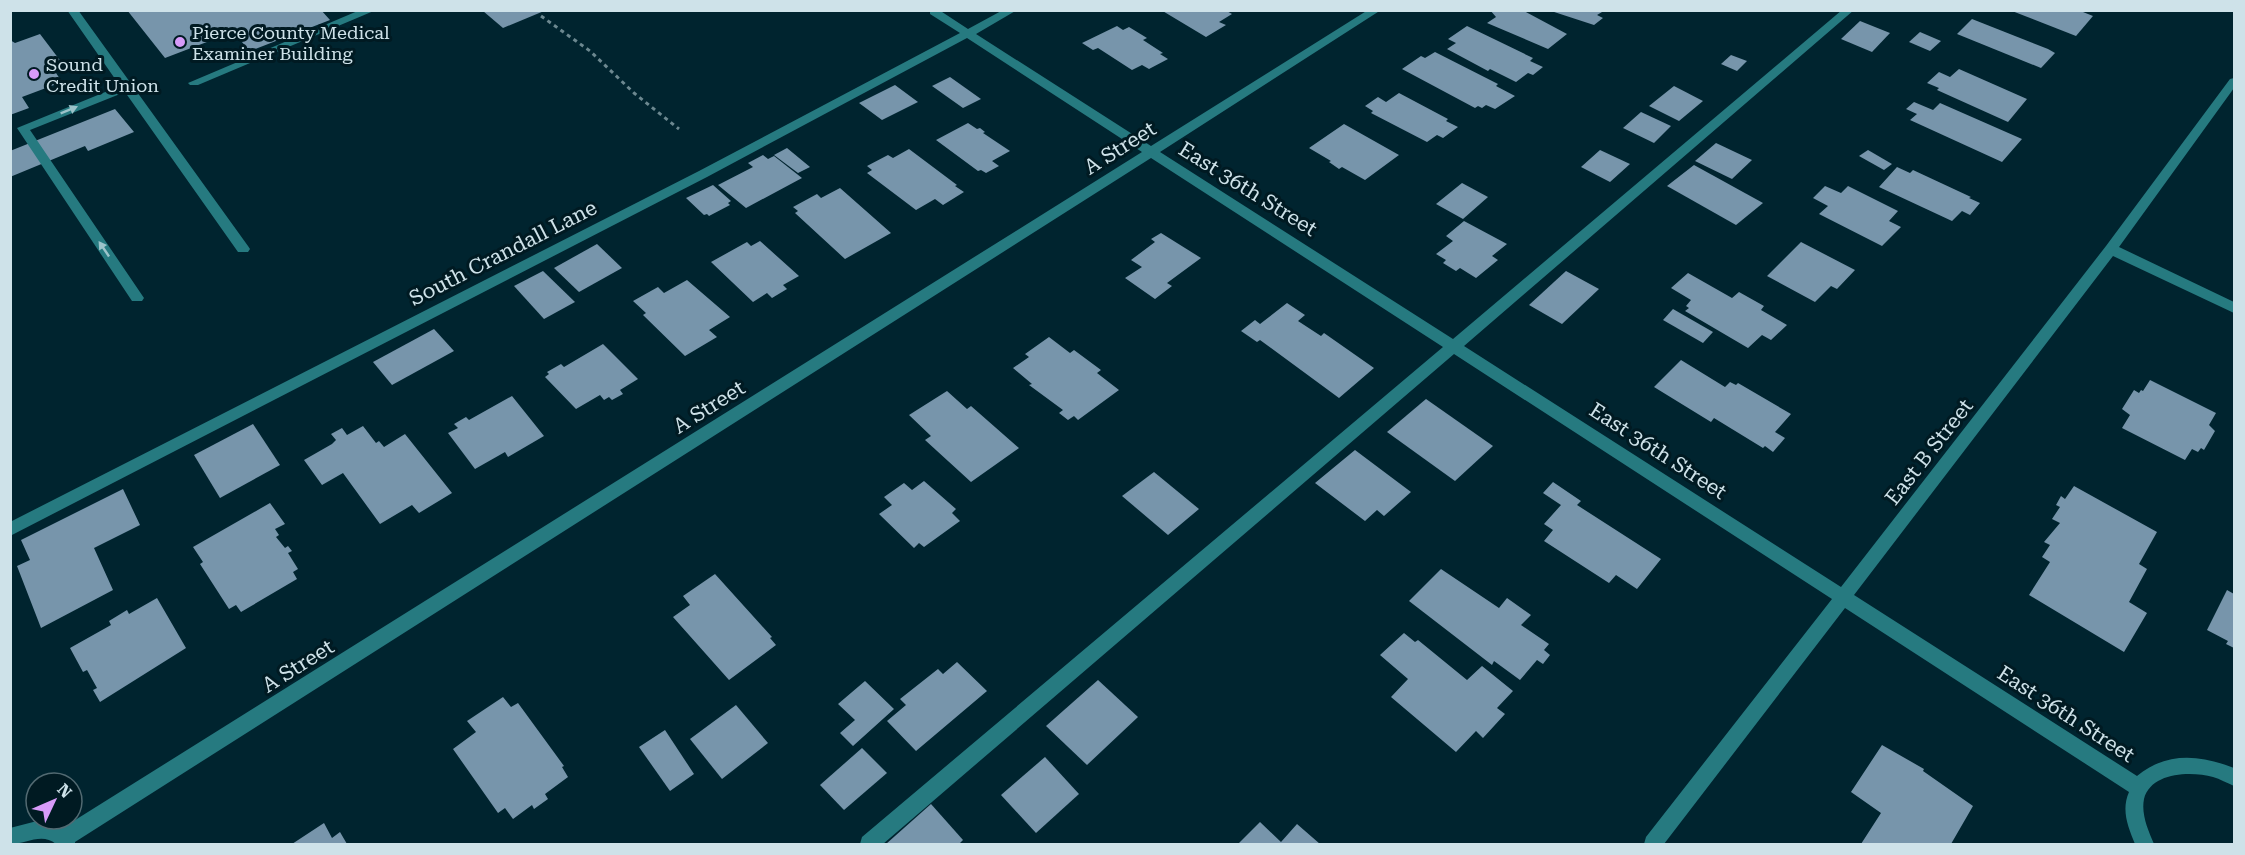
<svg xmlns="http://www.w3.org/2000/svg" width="2245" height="855" viewBox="0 0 2245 855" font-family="'Roboto Serif',serif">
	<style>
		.building { fill: #7795ab }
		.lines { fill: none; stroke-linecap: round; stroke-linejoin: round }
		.path { stroke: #6c8890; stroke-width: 3; stroke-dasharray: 4 4; stroke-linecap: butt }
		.minor { fill: #267a80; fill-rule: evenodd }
		.oneway { fill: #9cc3ca }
		.poi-dot { fill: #d79bf9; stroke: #001a22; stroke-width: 2 }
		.labels { text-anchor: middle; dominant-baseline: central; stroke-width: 6; stroke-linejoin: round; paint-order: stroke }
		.far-poi-label { font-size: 18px; fill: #cee2e9; stroke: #001a22; text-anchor: start }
		.street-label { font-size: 21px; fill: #cee2e9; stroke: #001a22 }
	</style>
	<rect width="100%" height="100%" fill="#00242f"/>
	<g class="building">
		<polygon points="127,10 321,10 330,20 250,51 233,32 165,58"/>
		<polygon points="1161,10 1225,10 1232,14 1219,22 1226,25 1206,37"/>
		<polygon points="1490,10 1522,10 1567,34 1548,49 1487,23 1496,17"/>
		<polygon points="1548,10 1599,10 1602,12 1597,15 1603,18 1594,25"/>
		<polygon points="2078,10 2093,16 2076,36 2012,11"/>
		<polygon points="483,11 544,11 503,28"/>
		<polygon points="1972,19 2048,49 2055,53 2041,68 1957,34"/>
		<polygon points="1860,21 1890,33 1872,52 1841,39"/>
		<polygon points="1117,26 1123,30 1129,27 1147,38 1143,40 1163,53 1160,54 1168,59 1149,69 1142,65 1132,70 1098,48 1093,50 1082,43"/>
		<polygon points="1467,26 1533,58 1530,61 1543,67 1533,75 1528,73 1516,82 1490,69 1488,71 1447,49 1456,43 1448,39"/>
		<polygon points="1920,32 1941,41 1930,51 1909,42"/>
		<polygon points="40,34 62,63 52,67 62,82 22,97 29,108 10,115 10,40 15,43"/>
		<polygon points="1435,52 1498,84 1496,86 1515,96 1495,109 1486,105 1482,108 1478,106 1475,108 1402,69 1421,56 1425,58"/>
		<polygon points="1731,55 1747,61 1737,71 1721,64"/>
		<polygon points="1959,69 2027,99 2008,122 1937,90 1939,88 1927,83 1939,72 1950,77"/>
		<polygon points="950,77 981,99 963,108 932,86"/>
		<polygon points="895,85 918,102 882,120 859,103"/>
		<polygon points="1674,86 1703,101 1679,121 1649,106"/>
		<polygon points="1399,93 1448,119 1446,121 1458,127 1443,138 1437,135 1427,142 1371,113 1373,111 1365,106 1378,97 1386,102"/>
		<polygon points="1914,102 1933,110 1940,103 2022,139 2002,162 1910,120 1917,114 1906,109"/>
		<polygon points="115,109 134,132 88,151 85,146 10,177 10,151"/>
		<polygon points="1641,112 1671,126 1654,143 1623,128"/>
		<polygon points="968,123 977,129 980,128 985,132 983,133 1010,151 992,161 999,166 986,173 981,170 978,171 936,140"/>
		<polygon points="1344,124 1399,155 1365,180 1342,167 1339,169 1329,162 1331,161 1309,148"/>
		<polygon points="1716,143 1752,160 1732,179 1695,161"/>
		<polygon points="787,148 810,167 798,173 774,155"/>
		<polygon points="909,149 957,185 955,186 964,192 943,205 935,199 916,210 867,173 872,170 867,166 888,155 893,158"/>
		<polygon points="1600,150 1630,164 1610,182 1581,167"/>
		<polygon points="1868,150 1892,164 1884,170 1859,156"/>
		<polygon points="763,155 768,159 774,156 802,178 746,208 718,185 753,167 748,163"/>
		<polygon points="1694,165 1763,203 1736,225 1667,186"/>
		<polygon points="1897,167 1910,173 1913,170 1971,197 1969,198 1980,203 1970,215 1962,211 1952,221 1879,187"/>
		<polygon points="1462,183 1488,197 1463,219 1436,204"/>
		<polygon points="713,185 731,201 728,203 730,205 709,216 707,214 704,215 686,198"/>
		<polygon points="1825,186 1841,193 1848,186 1898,211 1889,221 1901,227 1882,246 1819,214 1828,206 1813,198"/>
		<polygon points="840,188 891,233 845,259 795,213 798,211 793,207 817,194 821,198"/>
		<polygon points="1464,221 1507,244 1492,256 1498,260 1476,278 1460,268 1456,271 1443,263 1446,260 1436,254 1453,241 1446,236"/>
		<polygon points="1161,233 1201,258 1167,283 1172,286 1155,299 1125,278 1142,267 1131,260 1155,242 1151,239"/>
		<polygon points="760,241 799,276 783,285 787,289 772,298 767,293 753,302 711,262 747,242 751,246"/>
		<polygon points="1801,242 1855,270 1837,289 1831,286 1815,302 1767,276"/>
		<polygon points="597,244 622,268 579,292 554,268"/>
		<polygon points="543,271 575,302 544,319 514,286"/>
		<polygon points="1566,271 1599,289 1562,324 1529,305"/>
		<polygon points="1688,273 1732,298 1739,292 1764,306 1761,310 1787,325 1771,340 1762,335 1748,348 1685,311 1689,308 1686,306 1691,300 1671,288"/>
		<polygon points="687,280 730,317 709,330 717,337 685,356 643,315 646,313 633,301 658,287 664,293"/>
		<polygon points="1287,303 1305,315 1298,321 1321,336 1324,333 1374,368 1339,398 1260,340 1257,342 1241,331 1255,320 1260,324"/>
		<polygon points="1673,309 1713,332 1703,343 1663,320"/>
		<polygon points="434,329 454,351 392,385 373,362"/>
		<polygon points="1049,337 1070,353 1074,350 1101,370 1097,373 1119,390 1078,420 1074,416 1068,420 1059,413 1063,410 1029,385 1032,384 1013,368 1029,357 1025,354"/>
		<polygon points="603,344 638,379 620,390 623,394 612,400 609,397 604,400 600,395 576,409 545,377 549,374 547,372 561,364 564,367"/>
		<polygon points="1681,360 1725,387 1730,382 1736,385 1738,383 1791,414 1775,432 1785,438 1773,452 1765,446 1763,448 1714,418 1711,422 1654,387"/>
		<polygon points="2150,380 2216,413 2209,425 2215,431 2204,450 2201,448 2198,452 2192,449 2185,460 2122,428 2130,415 2122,409 2134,390 2139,393 2141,390 2143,391"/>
		<polygon points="947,391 967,409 971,406 1019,448 971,482 925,440 931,436 909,415"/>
		<polygon points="512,396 544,436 508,457 505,452 475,469 448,433 458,428 454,424 466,417 469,420"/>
		<polygon points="1426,399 1493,446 1455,481 1387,432"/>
		<polygon points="253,424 280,465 220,498 194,455"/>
		<polygon points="363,426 376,443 379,441 384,447 405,434 452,493 419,513 412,505 380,524 343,473 322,485 304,460 332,444 336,440 331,434 342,428 347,435"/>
		<polygon points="1355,450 1411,492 1384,516 1377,510 1365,521 1315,483"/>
		<polygon points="1154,472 1199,509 1168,535 1122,496"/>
		<polygon points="924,481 956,509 952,513 960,521 924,547 919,543 914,548 879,514 892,505 884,497 904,483 912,490"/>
		<polygon points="1553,482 1581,501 1577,505 1661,559 1637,589 1616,575 1609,583 1544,541 1553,530 1544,524 1561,505 1543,493"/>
		<polygon points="2074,486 2157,532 2139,564 2147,569 2129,602 2147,613 2124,652 2029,595 2050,562 2042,557 2050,545 2044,542 2060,523 2052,519 2060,507 2056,505 2061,496 2065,499"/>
		<polygon points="123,489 140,525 94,548 113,590 41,628 17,566 30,560 21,540"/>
		<polygon points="270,503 285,524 275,529 279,535 276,537 285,548 288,546 292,551 288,553 298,569 293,572 297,579 241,612 236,605 229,609 200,564 203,562 193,547"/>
		<polygon points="1441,569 1499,608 1507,598 1531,615 1521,625 1549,644 1544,650 1550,655 1543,664 1537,660 1520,680 1494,661 1492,665 1409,601"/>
		<polygon points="715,574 772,637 770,638 776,645 729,680 673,617 690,605 683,596"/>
		<polygon points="2227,590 2234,594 2234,648 2226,644 2228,641 2207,630"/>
		<polygon points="157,598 186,648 100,702 93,690 97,688 87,670 83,672 70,648 111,625 109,621 127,610 129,614"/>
		<polygon points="1404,633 1415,642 1418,640 1467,680 1482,666 1513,691 1497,708 1505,714 1483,738 1476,731 1456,752 1391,697 1408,679 1380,655"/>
		<polygon points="957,662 987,691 916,751 887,721 906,705 900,699 938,669 943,674"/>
		<polygon points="1098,680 1138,717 1087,765 1046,726"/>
		<polygon points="865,681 894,709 853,746 840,733 855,720 838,704"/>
		<polygon points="503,697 511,707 518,703 564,766 562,767 568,777 545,794 548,799 534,809 532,805 513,819 505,808 498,813 453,749 476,732 467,721"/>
		<polygon points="736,705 768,743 722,779 690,739"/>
		<polygon points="665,730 694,774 670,791 639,747"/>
		<polygon points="1882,745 1924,769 1923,771 1973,806 1951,844 1861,844 1881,813 1851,792"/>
		<polygon points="862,748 887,773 844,810 820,785"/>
		<polygon points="1045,757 1079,794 1036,833 1001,795"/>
		<polygon points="931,804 963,840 959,844 886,844"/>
		<polygon points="1260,822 1281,842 1297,824 1320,844 1238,844"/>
		<polygon points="324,823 332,838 340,832 347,844 292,844"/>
	</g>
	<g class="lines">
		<polyline class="path" points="541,16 590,51 634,93 679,129"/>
		<g class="minor">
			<polygon points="67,10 78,10 248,246 250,249 248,252 238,252 125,92 30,130 144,298 142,301 132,301 17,128 120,86"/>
			<polygon points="360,10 376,10 198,85 190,85 188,83"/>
			<path d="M930 10H939L968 29 1003 10H1017L976 34 1151 146 1368 10H1381L1160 152 1453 339 1842 10H1854L1464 346 1841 587 2106 246 2230 79 2234 78V88L2119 247 2234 302V313L2113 256 1854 595 2137 776C2167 751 2201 755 2234 768V786C2227 783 2220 779 2213 777 2191 771 2151 772 2144 799 2141 814 2148 830 2154 844H2135C2128 827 2121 810 2129 792L1845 608 1664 844H1644L1646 837 1832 599 1454 354 883 844H860L862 837 1443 347 1151 158 75 842V844H56C42 832 26 844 10 844V828L41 820 64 827 1142 152 967 38 707 177 10 536V522L699 171 960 33 930 14Z"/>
		</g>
	</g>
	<defs><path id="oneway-solid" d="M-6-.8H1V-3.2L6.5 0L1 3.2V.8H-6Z" transform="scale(1.5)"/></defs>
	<g class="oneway">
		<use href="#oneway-solid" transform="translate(69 110) rotate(-22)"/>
		<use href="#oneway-solid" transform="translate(104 249) rotate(-124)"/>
	</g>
	<g class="poi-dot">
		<circle cx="180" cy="42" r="6"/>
		<circle cx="34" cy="74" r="6"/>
	</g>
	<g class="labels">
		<g class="far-poi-label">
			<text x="192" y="32">Pierce County Medical<tspan x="192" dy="21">Examiner Building</tspan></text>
			<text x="46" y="64">Sound<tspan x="46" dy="21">Credit Union</tspan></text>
		</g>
		<g class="street-label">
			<text transform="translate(1120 148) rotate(-32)">A Street</text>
			<text transform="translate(1248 189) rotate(32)">East 36th Street</text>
			<text transform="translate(503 253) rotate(-27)">South Crandall Lane</text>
			<text transform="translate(709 407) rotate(-32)">A Street</text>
			<text transform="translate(1658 451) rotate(33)">East 36th Street</text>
			<text transform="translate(1929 452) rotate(-52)">East B Street</text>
			<text transform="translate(298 666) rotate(-32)">A Street</text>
			<text transform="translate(2066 714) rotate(33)">East 36th Street</text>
		</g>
	</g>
	<rect width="2245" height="855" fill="none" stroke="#cee2e9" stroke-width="24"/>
	<g transform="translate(54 801) rotate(46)"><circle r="28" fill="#001a22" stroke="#526a72" stroke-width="1.5"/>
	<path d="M0-4.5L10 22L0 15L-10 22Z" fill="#d79bf9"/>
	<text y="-9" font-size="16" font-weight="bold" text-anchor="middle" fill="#cee2e9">N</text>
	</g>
</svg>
